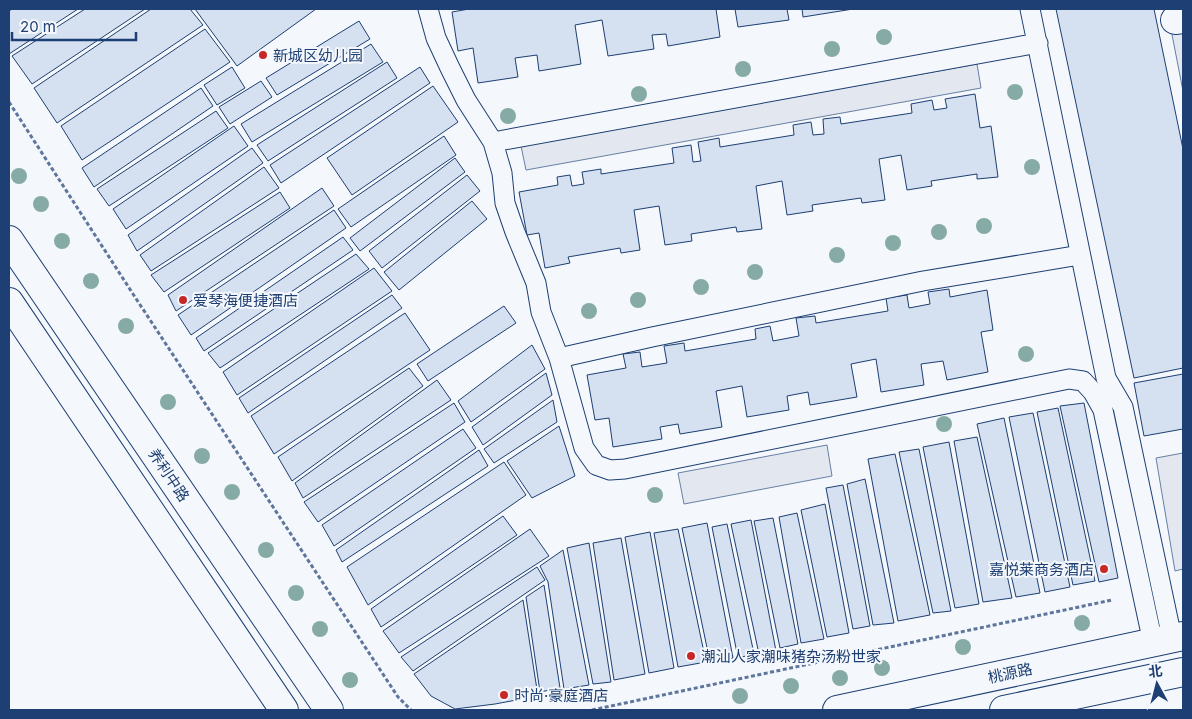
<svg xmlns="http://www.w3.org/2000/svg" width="1192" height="719" font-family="Inter,'Noto Sans SC',sans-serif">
<rect width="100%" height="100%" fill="#f4f7fb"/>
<!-- parking -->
<path fill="#e3e8f0" stroke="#687fa3" d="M1167 9H1183V91Z
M977 64 981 88 526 170 521 146Z
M827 445 832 476 684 504 678 473Z
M1183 453V569L1175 571 1156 458Z"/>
<!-- building -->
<path fill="#d5e0f0" stroke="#1d3f73" d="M12 9H78L9 54V11Z
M85 9H145L32 84 12 56Z
M151 9H190L203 25 57 123 34 88Z
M195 9H316L237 66Z
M469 9H716L720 37 668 46 666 34 652 35 654 49 608 56 602 20 575 25 581 64 539 71 537 55 515 58 518 77 478 83 473 48 458 51 452 12Z
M735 9H787L789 20 738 27Z
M802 9H853L803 17Z
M1056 9H1154L1183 149V368L1134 378Z
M359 21 370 39 277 95 266 78Z
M205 29 230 62 82 160 61 126Z
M371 44 383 62 252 142 241 124Z
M387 62 397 78 268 161 257 145Z
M232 67 245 88 217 105 204 85Z
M420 67 430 83 281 183 270 165Z
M261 81 272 97 230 124 219 107Z
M433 86 458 122 352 195 327 158Z
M201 88 213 106 94 187 82 168Z
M975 94 980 128 991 126 998 177 977 179V174L931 181 932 186 907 190 901 155 879 159 885 200 862 203 861 198 812 205 813 211 787 215 782 181 756 186 762 229 737 232 736 227 691 234 692 241 665 245 659 206 634 210 640 250 621 253 620 248 568 257 570 263 545 268 539 233 527 235 519 192 558 185 557 177 570 175 572 186 584 184 582 172 601 169V174L674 163 672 148 691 145 693 162 701 161 698 142 719 138 720 147 794 135 793 125 811 122 813 135 824 134 823 119 840 117 841 124 912 113 911 104 932 100 934 110 947 108 945 99Z
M216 111 228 128 109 206 97 189Z
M234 126 248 146 126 229 113 209Z
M444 136 456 155 351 227 338 209Z
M252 148 263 163 137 251 128 235Z
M455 158 465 172 360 251 350 238Z
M264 167 279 188 151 271 140 255Z
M467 175 480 191 382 268 369 251Z
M322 188 334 206 176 311 168 295Z
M280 192 290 208 164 292 151 275Z
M472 201 487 219 399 290 384 272Z
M334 210 346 228 191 335 178 315Z
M343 237 353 250 204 351 196 338Z
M356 254 369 269 220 368 208 353Z
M374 268 392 291 237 395 223 372Z
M949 289 950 297 987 290 993 330 981 332 988 372 947 380 943 361 921 364 924 385 881 392 876 359 851 364 857 397 810 405 808 392 787 396 789 410 747 417 742 386 716 391 722 427 680 434 678 424 660 427 662 439 613 447 609 418 595 420 587 375 626 368 623 354 640 352 642 367 667 363 664 346 684 343 685 351 756 339 755 329 770 326 773 341 799 336 796 318 815 316 816 323 888 311 886 298 907 295 909 308 930 304 928 292Z
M392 295 402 308 248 413 239 398Z
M504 306 516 323 428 381 417 364Z
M405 313 430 350 274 454 251 416Z
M532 345 545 369 471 422 458 401Z
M409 368 423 386 292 481 278 457Z
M546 373 552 395 483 445 472 427Z
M1183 374V429L1144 436 1134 383Z
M437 380 451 400 303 498 295 483Z
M553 400 557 422 494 463 484 449Z
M454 403 465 422 318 522 304 502Z
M1084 403 1118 578 1099 582 1060 406Z
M1058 408 1095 581 1073 585 1037 412Z
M1033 413 1070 587 1045 592 1009 417Z
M1004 418 1040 593 1016 597 977 424Z
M559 426 575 476 532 498 507 461Z
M463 429 476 448 334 546 322 525Z
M977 437 1012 598 983 602 954 441Z
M949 442 979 604 955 608 923 447Z
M919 449 951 611 933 613 899 452Z
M479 450 488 466 342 562 336 550Z
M895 454 930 615 898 621 868 459Z
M504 462 526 495 368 605 347 567Z
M865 479 894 623 873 625 847 484Z
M843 485 870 626 853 629 826 488Z
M825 504 849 633 827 637 801 510Z
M797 513 824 639 801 643 779 517Z
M503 516 517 535 381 627 371 609Z
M773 518 798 644 780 648 754 521Z
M751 520 776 651 759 654 731 524Z
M707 523 733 658 710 662 682 528Z
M727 524 754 654 738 658 712 527Z
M530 529 549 556 399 653 383 631Z
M678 529 706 662 678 667 654 533Z
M650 532 674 668 649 673 625 537Z
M621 538 645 674 614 680 593 543Z
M589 543 611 682 593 684 567 548Z
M563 550 589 685 564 689 548 582 540 566Z
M537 567 545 580 413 671 401 657Z
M544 585 560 688 540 692 526 597Z
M523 600 538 696 495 704 455 709 431 696 414 674Z"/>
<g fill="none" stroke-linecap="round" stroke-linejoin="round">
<defs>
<path id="lane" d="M428 9 436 38 450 68 466 100 493 142 502 173 505 203 515 232 536 283 541 312 559 358 584 448 596 465 610 470 625 469 1069 379 1083 381 1093 392 1103 410 1153 643
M1030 9 1106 378 1123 407 1172 638
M493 142 1038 43
M559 358 652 337 923 281 1080 255"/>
<path id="street" d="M1175 20 1183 19"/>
<path id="secondary" d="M837 710 1183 636
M1004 710 1183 672"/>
<path id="primary" d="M9 240 329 710
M9 302 284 710"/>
</defs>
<!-- lane casing -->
<use href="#lane" stroke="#1d3f73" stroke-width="21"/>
<!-- street casing -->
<use href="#street" stroke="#1d3f73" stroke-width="30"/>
<!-- secondary casing -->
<use href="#secondary" stroke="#1d3f73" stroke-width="30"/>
<!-- primary casing -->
<use href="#primary" stroke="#1d3f73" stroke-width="30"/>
<!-- path -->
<path stroke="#5e769c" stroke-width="3" stroke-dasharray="4 2.5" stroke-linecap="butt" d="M9 102 133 294 398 697 411 710
M592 710 1112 600"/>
<!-- lane -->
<use href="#lane" stroke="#f4f7fb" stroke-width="19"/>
<!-- street -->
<use href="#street" stroke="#f4f7fb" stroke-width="28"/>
<!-- secondary -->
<use href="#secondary" stroke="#f4f7fb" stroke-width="28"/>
<!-- primary -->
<use href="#primary" stroke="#f4f7fb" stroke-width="28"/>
</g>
<!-- trees -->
<g fill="#86aba6">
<circle cx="884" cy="37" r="8"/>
<circle cx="832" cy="49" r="8"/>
<circle cx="743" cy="69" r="8"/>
<circle cx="1015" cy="92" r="8"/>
<circle cx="639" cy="94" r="8"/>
<circle cx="508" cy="116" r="8"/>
<circle cx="1032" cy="167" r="8"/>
<circle cx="19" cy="176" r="8"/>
<circle cx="41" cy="204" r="8"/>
<circle cx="984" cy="226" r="8"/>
<circle cx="939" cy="232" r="8"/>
<circle cx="62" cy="241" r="8"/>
<circle cx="893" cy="243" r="8"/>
<circle cx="837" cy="255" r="8"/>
<circle cx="755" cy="272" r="8"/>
<circle cx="91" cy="281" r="8"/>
<circle cx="701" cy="287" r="8"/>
<circle cx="638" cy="300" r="8"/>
<circle cx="589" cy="311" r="8"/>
<circle cx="126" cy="326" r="8"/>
<circle cx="1026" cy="354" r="8"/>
<circle cx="168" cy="402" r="8"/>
<circle cx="944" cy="424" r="8"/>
<circle cx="202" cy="456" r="8"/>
<circle cx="232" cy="492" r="8"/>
<circle cx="655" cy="495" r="8"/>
<circle cx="266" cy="550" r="8"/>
<circle cx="296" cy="593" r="8"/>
<circle cx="1082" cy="623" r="8"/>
<circle cx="320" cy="629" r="8"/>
<circle cx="963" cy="647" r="8"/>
<circle cx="882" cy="668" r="8"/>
<circle cx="840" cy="678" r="8"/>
<circle cx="350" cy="680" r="8"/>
<circle cx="791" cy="686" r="8"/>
<circle cx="740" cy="696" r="8"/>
</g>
<!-- markers -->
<g fill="#c62828" stroke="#f4f7fb" stroke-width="2">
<circle cx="263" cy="55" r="5"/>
<circle cx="183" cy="300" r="5"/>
<circle cx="1104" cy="569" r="5"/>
<circle cx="691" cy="656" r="5"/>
<circle cx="504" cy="695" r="5"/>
</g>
<g text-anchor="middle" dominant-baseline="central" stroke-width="4" stroke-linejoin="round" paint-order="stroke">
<!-- poi labels -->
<g font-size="15" fill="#1d3f73" stroke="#f4f7fb" text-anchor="start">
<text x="273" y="55">新城区幼儿园</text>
<text x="193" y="300">爱琴海便捷酒店</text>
<text x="1094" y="569" text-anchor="end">嘉悦莱商务酒店</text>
<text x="701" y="656">潮汕人家潮味猪杂汤粉世家</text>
<text x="514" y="695">时尚·豪庭酒店</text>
</g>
<!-- street labels -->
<g font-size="15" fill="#1d3f73" stroke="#f4f7fb">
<text transform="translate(169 475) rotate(56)">养利中路</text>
<text transform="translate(1010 673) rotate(-12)">桃源路</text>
</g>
</g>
<!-- border -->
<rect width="1192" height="719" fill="none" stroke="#1d3f73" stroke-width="20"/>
<!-- north arrow -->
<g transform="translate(1157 684) rotate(353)" stroke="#f4f7fb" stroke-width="4" paint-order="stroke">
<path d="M0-4L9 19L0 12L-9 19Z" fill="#1d3f73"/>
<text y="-8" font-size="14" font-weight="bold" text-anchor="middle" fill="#1d3f73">北</text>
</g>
<!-- scale -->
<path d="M12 32v8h124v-8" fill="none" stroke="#1d3f73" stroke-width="2.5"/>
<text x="20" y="32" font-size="15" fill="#1d3f73" stroke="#f4f7fb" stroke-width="4" paint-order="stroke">20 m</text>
</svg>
